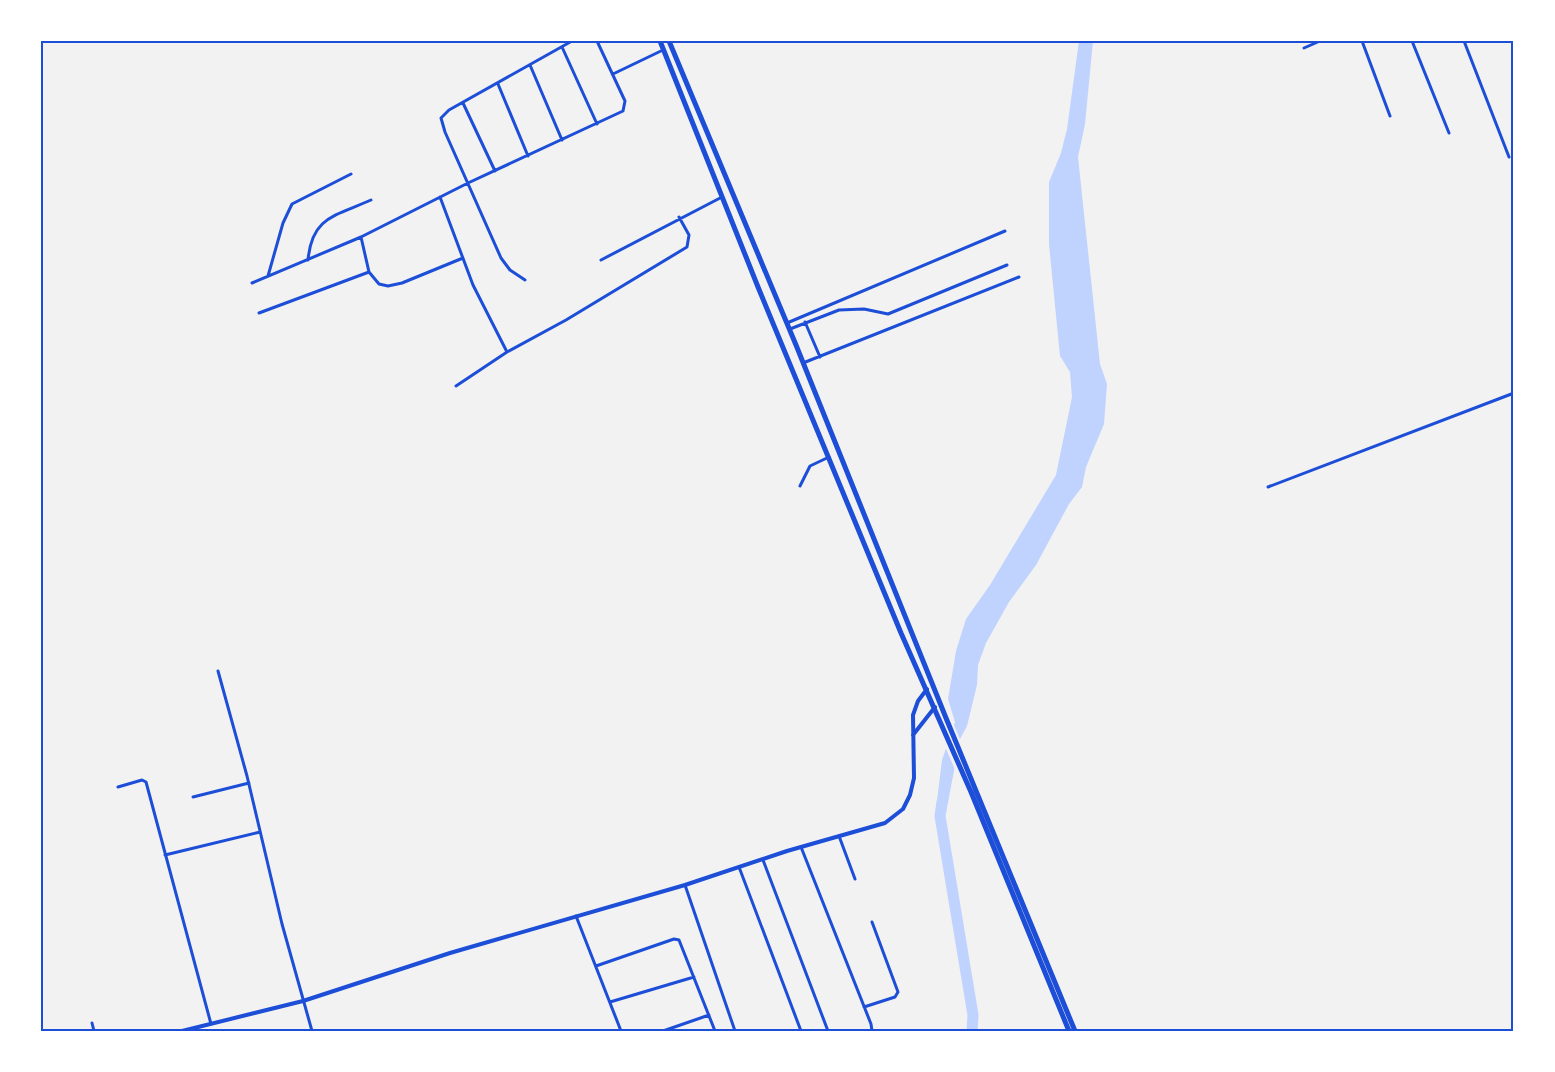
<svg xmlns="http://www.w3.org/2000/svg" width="1555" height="1072" font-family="Lato,sans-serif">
<rect width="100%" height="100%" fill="#f2f2f2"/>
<!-- water -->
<path fill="#bfd3fe" d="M1079 41H1093L1085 124 1078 157 1100 364 1107 384 1104 424 1086 467 1082 487 1069 504 1036 565 1009 602 986 643 978 665 977 685 967 726 960 739 946 813 940 816 936 809 942 760 955 722 948 699 956 651 966 619 990 585 1056 475 1072 397 1070 372 1060 356 1049 244V182L1061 153 1067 129Z"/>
<!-- pier -->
<path fill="#f2f2f2" d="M948 711 962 744 956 772 944 744 952 721Z"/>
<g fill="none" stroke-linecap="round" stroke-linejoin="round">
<!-- river -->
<path stroke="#bfd3fe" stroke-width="11" d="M942 802 940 816 973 1015 972 1031"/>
<!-- minor -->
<path stroke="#1d4ed8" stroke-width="3" d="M1362 41 1390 116
M1412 41 1449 133
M1464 41 1509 157
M562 47 597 124
M1304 48 1320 41
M530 65 562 140
M613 74 663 50
M498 84 528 156
M463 103 495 171
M440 197 473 285 507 352
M308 260C312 216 336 216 371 200
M601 260 722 197
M369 272 379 284 388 286 402 283 463 258
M268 276 283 223 292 204 351 174
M525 280 510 270 501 258 445 132 441 118 449 110 572 41
M252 283 361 237 468 183 623 111 625 101 597 41
M259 313 369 272 361 237
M805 322 820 357
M787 323 1005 231
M790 329 839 310 864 309 888 314 1007 265
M803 363 1019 277
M456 386 507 352 566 320 687 247 689 235 679 217
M800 486 810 466 829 457
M1268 487 1514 393
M218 671 247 776 282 924 312 1031
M118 787 142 780 146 782 211 1024
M193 797 249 783
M839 836 855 879
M801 847 871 1024 872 1031
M165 855 260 832
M763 860 828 1031
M739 867 801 1031
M685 885 735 1031
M576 916 621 1031
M596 966 674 939 679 940 715 1031
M610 1002 694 977
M864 1007 895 997 898 992 872 922
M92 1023 94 1031
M663 1031 709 1015"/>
<!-- tertiary -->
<path stroke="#1d4ed8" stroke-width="4" d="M913 735 935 707
M182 1031 303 1001 450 953 685 885 787 851 885 823 903 809 910 795 914 778 913 715 918 701 927 689"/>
<!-- trunk -->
<path stroke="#1d4ed8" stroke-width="5" d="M660 41 758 287 901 633 971 792 1069 1031
M669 41 796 345 946 718 1075 1031"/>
</g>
<!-- border -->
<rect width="1555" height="1072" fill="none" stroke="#ffffff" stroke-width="85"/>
<rect x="42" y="42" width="1470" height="988" fill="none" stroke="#1d4ed8" stroke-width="2"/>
</svg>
